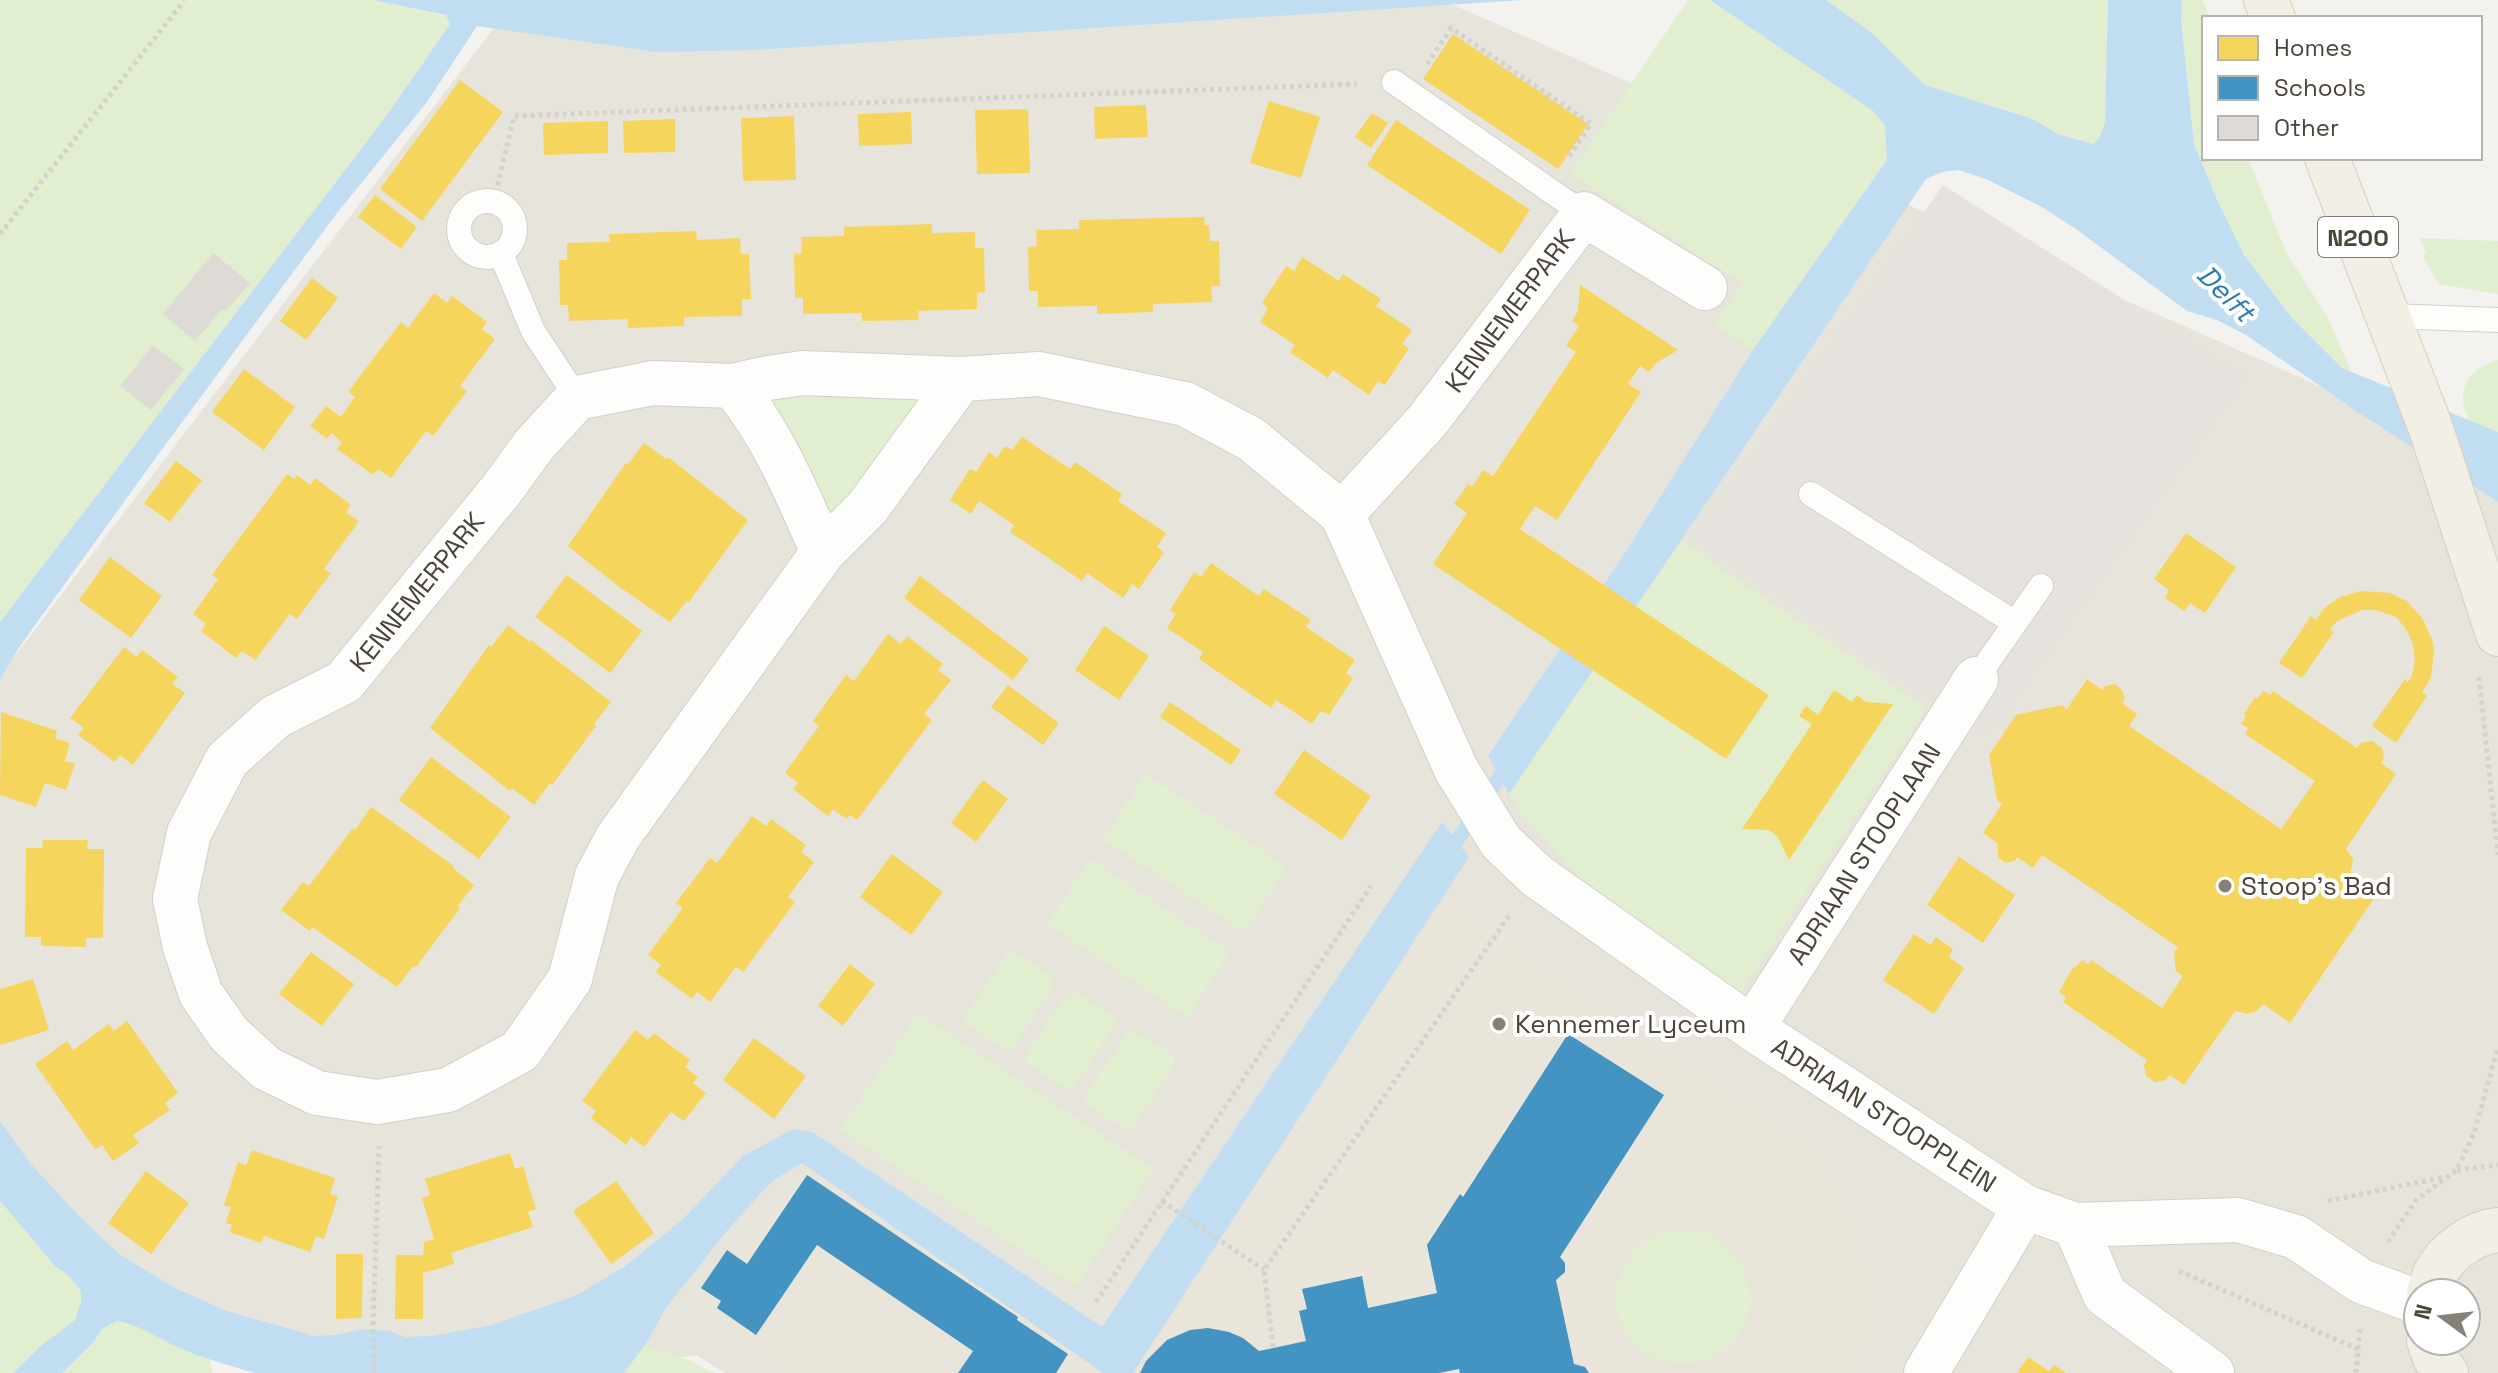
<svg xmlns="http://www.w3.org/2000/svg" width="2498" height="1373" font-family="'Space Grotesk',sans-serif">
<rect width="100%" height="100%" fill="#f4f2ee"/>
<!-- residential -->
<path fill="#e7e4dc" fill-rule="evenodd" d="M605 0H1415L1449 3 2302 378 2498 477V1373H725L696 1355 580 1373H277L0 1203V675L496 25ZM2418 1293H2466V1341H2418Z"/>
<!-- education -->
<path fill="#eae5da" d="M1445 895 1830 1154 1888 1318 1855 1373H1133Z
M809 1169 1104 1373H786L695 1317Z"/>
<!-- green -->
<path fill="#e1eecf" d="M0 0H372L447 16 450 24 387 115 0 622Z
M1688 0H1710L1873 111 1885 126 1887 160 1753 350 1714 325 1743 284 1570 174Z
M1826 0H2108L2105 122 2100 137 2093 144 2058 134 2033 119 1925 85 1872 33Z
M2182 0H2203L2209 18H2204V158H2248L2287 254 2327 316 2351 371 2342 368 2293 319 2244 255 2218 202 2194 144 2181 18Z
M2419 238 2498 241V294L2440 284 2424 260 2423 254 2426 252Z
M2498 360V432L2469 421C2467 415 2463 407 2463 401 2461 380 2479 364 2498 360Z
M911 389 919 400 851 509 829 516 767 407 772 396Z
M1680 540 1926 708 1740 994 1576 874 1521 813 1509 794Z
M1146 774 1287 867 1244 932 1103 839Z
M1090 859 1230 952 1187 1017 1047 924Z
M1008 953H1016L1053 976 1054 985 1013 1048 1004 1049 967 1025 965 1016Z
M1076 992 1114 1016 1115 1025 1074 1087 1064 1088 1027 1064 1025 1056 1068 993Z
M918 1013 1153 1169 1076 1287 840 1130Z
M1136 1032 1174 1056V1065L1133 1127 1123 1128 1086 1104 1084 1096 1128 1033Z
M0 1201 55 1266 68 1275 81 1291V1301L75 1320 43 1344 13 1373H0Z
M1616 1297a67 67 0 1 1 134 0a67 67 0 1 1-134 0Z
M116 1321 137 1326 175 1346 210 1360 212 1373H62L93 1343 102 1329Z
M645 1345 694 1362 713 1373H624Z"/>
<!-- parking -->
<path fill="#e6e3df" d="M1943 185 2246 377 1987 737 1694 538Z"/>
<!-- water -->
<path fill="#c0ddf1" d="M372 0H1522L754 50 657 52 477 26 427 102 337 213 160 452 20 646 0 680V622L387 115 450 24 446 15Z
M1710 0H1826L1872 33 1925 85 2033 119 2058 134 2093 144 2100 137 2105 122 2108 0H2182L2181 19 2194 144 2218 202 2244 255 2293 319 2342 368 2498 432V502L2359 413 2246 335 2217 320 2187 311 2076 229 2040 206 1986 179 1959 170 1942 172 1926 179 1509 794 1488 756 1621 559 1753 350 1887 160 1885 126 1873 111Z
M1442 822 1469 857 1133 1373H1103L802 1163 771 1182 725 1233 666 1308 645 1345 624 1373H255C228 1365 201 1358 175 1346 155 1337 138 1324 116 1321L102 1329 93 1343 62 1373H13L43 1344 75 1320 81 1301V1291L68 1275 55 1266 0 1201V1121L30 1163 78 1215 119 1254 175 1288 227 1311 315 1336 335 1335 364 1329 389 1331 405 1337 433 1336 492 1325 577 1295 624 1267 683 1219 743 1156 793 1129 814 1133 1102 1327Z"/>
<!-- homes -->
<path fill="#f6d55c" d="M1453 34 1588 124 1558 169 1423 79Z
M460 80 503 112 422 221 380 189Z
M1269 101 1320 117 1301 178 1250 163Z
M1146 105 1148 137 1095 139 1094 107Z
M1028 109 1030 173 977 174 975 110Z
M911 112 912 144 859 146 858 114Z
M1372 113 1388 123 1371 148 1355 137Z
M794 116 796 180 743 181 741 118Z
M675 119V152L624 153 623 121Z
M1396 120 1530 210 1501 254 1367 165Z
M608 121V153L544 155 543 123Z
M375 195 417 227 401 249 358 217Z
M1204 217 1205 225H1209L1210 241H1219L1220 286H1211L1212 302 1153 304V312L1097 314V306L1038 307V291H1029L1028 247 1037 246 1036 230 1079 229V220Z
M932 224V233L975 232V248H984L985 292 977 293V309L918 311 919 320 862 321V313L803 314V298H795L794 254 802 253 801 237 844 236V227Z
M696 231 697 240 740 238 741 254H749L751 299H742V316L684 317V326L628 328V319L569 321 568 305H560L559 260H567V243L610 242 609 234Z
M1302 257 1339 281 1343 274 1381 299 1376 306 1412 330 1402 344 1409 348 1385 385 1378 381 1369 395 1333 370 1328 378 1290 352 1295 345 1260 322 1268 308 1262 303 1286 266 1294 271Z
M312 278 338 298 306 340 280 321Z
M1580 285 1678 350 1656 363 1649 372 1640 366 1628 384 1641 392 1557 520 1535 506 1520 529 1769 695 1726 759 1433 564 1467 513 1454 504 1468 484 1472 487 1483 470 1493 476 1576 352 1566 346 1579 326 1572 321 1578 311Z
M434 293 447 303 452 296 487 322 482 329 495 339 460 386 467 391 433 436 426 431 391 478 378 469 373 475 337 449 342 442 331 433 327 439 310 426 326 406 341 417 355 397 348 392 401 322 408 328Z
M244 369 295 407 264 450 212 412Z
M1022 437 1070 469 1075 462 1122 494 1118 501 1166 533 1157 547 1164 552 1139 589 1132 584 1123 598 1087 573 1082 581 1010 532 1014 525 979 501 971 514 950 500 970 469 976 472 989 452 997 458 1005 446 1012 450Z
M644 443 666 459 668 457 748 520 689 602 687 601 670 622 618 586 568 546 626 463 628 464Z
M176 461 202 480 170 522 144 503Z
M287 474 294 479 297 475 310 485 315 478 351 505 346 512 359 521 324 569 331 573 297 619 290 614 255 660 242 651 236 658 201 631 206 624 193 614 218 579 212 575Z
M2186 533 2236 567 2205 613 2190 603 2184 611 2165 598 2169 590 2154 579Z
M110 557 162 596 131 638 79 600Z
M1211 563 1259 596 1264 589 1311 620 1306 627 1355 660 1346 673 1353 678 1329 715 1321 711 1312 724 1276 700 1271 708 1199 659 1203 652 1167 628 1176 614 1170 610 1194 572 1201 577Z
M567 575 642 631 610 673 535 617Z
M920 576 1029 659 1013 680 904 598Z
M2362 591 2390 593 2407 601 2422 618 2432 639 2434 650 2431 678 2422 692 2427 696 2396 743 2372 726 2405 679 2408 682 2412 676 2415 660 2413 644 2406 629 2396 617 2376 610H2362L2337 621 2330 629 2334 632 2302 678 2279 663 2311 616 2316 620 2324 608 2340 597Z
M508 625 530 642 531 640 611 702 594 724 596 726 552 785 550 783 534 805 512 788 510 791 430 728 489 645 491 647Z
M1104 626 1149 656 1119 700 1075 670Z
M888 634 901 644 907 636 943 664 938 670 951 680 924 714 932 720 857 820 850 815 846 819 833 809 828 816 793 789 798 783 785 773 819 726 813 721 846 675 854 681Z
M124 647 137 657 142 650 178 677 172 684 185 693 133 765 120 755 115 762 78 735 84 728 70 718Z
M2087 679 2102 690 2105 686 2115 684 2122 690 2125 699 2122 703 2137 714 2129 726 2281 829 2315 781 2245 734 2248 728 2241 724 2246 716 2244 714 2255 697 2257 699 2263 691 2270 695 2273 691 2357 748 2361 743 2372 741 2382 748 2384 758 2381 763 2396 774 2346 849 2353 859 2350 877 2376 895 2290 1023 2263 1004 2258 1010 2248 1014 2235 1011 2184 1085 2170 1075 2166 1080 2155 1082 2146 1076 2144 1065 2147 1060 2063 1002 2066 997 2059 992 2073 967 2075 968 2082 960 2088 964 2091 960 2162 1008 2183 976 2176 971 2174 953 2178 947 2042 855 2033 868 2017 857 2015 861 2005 863 1998 857V844L1983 833 2002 804 1997 800 1989 755 2016 715 2062 705 2067 709Z
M1008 685 1059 723 1043 745 991 707Z
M1834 690 1852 702 1857 695 1866 702 1893 704 1789 860 1777 836 1769 830 1742 829 1812 724 1799 716 1806 706 1818 715Z
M1170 702 1241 750 1231 765 1160 717Z
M1 712 57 731 55 738 70 743 65 761 75 764 66 790 45 783 36 807 0 795Z
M1304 750 1371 796 1342 840 1274 794Z
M431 757 511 817 479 859 399 800Z
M983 780 1008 799 976 842 951 823Z
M371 807 454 866 453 868 474 885 458 906 460 908 416 967 413 966 397 987 312 927 310 931 281 910 303 882 309 886 353 828 355 830Z
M752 816 766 826 771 819 806 845 801 852 814 862 788 897 795 902 743 972 736 967 710 1002 697 992 692 999 656 972 661 965 648 955 683 908 676 903 710 858 717 863Z
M43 840H88L87 849H104L103 938H86V947L41 946V937H25L26 848H42Z
M892 854 943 892 911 935 860 897Z
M1959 857 2015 895 1983 943 1927 905Z
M1914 934 1931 945 1936 937 1953 949 1949 957 1964 968 1934 1014 1883 980Z
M311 952 354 984 322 1026 279 994Z
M850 964 875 984 843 1026 818 1006Z
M33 979 49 1030 0 1045V989Z
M127 1021 178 1093 165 1103 170 1110 133 1135 139 1143 113 1161 102 1145 95 1149 35 1064 67 1041 73 1050 109 1024 114 1031Z
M635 1030 648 1040 654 1033 690 1060 685 1067 698 1077 693 1083 706 1093 684 1121 671 1112 644 1147 631 1137 626 1145 591 1118 596 1111 582 1101Z
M754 1038 806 1076 774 1119 723 1080Z
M252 1150 335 1178 330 1194 338 1196 324 1239 316 1236 310 1252 264 1236 261 1243 230 1232 232 1225 226 1223 231 1207 224 1205 238 1162 246 1165Z
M510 1153 515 1169 523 1166 536 1209 528 1212 533 1227 451 1253 454 1264 423 1273V1319H395L396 1255H423L424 1242 434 1239 422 1198 430 1195 425 1179Z
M146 1171 189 1203 151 1254 108 1223Z
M616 1181 654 1233 611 1264 573 1211Z
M336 1254H363L362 1318 336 1319Z
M2028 1357 2049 1371 2054 1365 2066 1373H2017Z"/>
<!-- schools -->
<path fill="#4393c3" d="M1568 1034 1664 1095 1560 1257 1565 1263V1272L1556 1280 1574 1364 1585 1367 1589 1373H1460L1459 1369 1439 1373H1140L1146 1361 1167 1340 1190 1330 1208 1328 1229 1332 1243 1338 1259 1351 1306 1341 1299 1311 1307 1309 1302 1289 1362 1276 1368 1308 1437 1293 1427 1245 1460 1194 1463 1197Z
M807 1175 1018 1317 1017 1320 1068 1354 1056 1373H958L973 1351 817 1245 756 1335 717 1308 721 1301 701 1288 727 1250 747 1264Z"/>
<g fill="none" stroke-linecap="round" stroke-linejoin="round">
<!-- stream -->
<path stroke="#c0ddf1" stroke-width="14" d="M1446 857 1508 764"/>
</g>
<!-- building -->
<path fill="#dedbd6" d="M213 253 250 283 226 311 222 309 195 341 163 314Z
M153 345 184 369 151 410 120 386Z"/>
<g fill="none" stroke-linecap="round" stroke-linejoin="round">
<defs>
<path id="service" d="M1394 82 1584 214
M459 229a28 28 0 1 1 56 0a28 28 0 1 1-56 0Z
M501 254 533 331 577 398
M2389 316 2498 320
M1811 494 2015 623
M1976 679 2041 586"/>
<path id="minor" d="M961 379 867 508 823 552 618 837 597 876 570 979 520 1051 448 1090 377 1102 317 1093 266 1068 229 1034 201 994 185 947 175 899 189 833 227 760 275 717 344 682 502 489 534 445 577 398 653 383 733 386 768 378 803 373 961 379 1039 374 1185 404 1251 439 1342 514 1456 769 1501 842 1537 876 1752 1028 2025 1207 2075 1225 2238 1220 2296 1237 2361 1281 2418 1302
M733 386C774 436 797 494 823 552
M1342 514 1428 420 1584 214 1705 288
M1752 1028 1976 679
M2075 1225 2105 1295 2212 1373
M1926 1373 2025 1207"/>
<path id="primary" d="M2266 0 2273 18
M2327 158 2430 426 2498 634
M2429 1293C2431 1287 2433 1280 2435 1274 2446 1252 2474 1232 2498 1230
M2429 1341 2435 1358 2446 1373"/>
</defs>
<!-- service casing -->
<use href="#service" stroke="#d2d0cb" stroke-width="26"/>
<!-- minor casing -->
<use href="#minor" stroke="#d2d0cb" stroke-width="46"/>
<!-- primary casing -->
<use href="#primary" stroke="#d6cebb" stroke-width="46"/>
<!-- path -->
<path stroke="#d3d2cc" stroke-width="5" stroke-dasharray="4 4" stroke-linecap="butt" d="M1427 64 1451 28 1591 124 1568 158
M494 201 514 116 1357 84
M0 234 184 1
M2479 677 2498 855
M2457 1170 2498 1165
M1162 1201 1264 1270
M2328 1201 2444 1177
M2388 1242 2416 1200 2457 1170 2474 1133 2498 1047
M2179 1271 2358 1349
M1096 1302 1371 886
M1273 1347 1264 1270 1511 913
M374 1373 373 1328 379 1146
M2356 1373 2360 1328"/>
<!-- service -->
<use href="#service" stroke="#fdfdfc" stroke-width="24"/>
<!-- minor -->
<use href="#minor" stroke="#fdfdfc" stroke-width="44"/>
<!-- primary -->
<use href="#primary" stroke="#f2efe6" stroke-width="44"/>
</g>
<!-- markers -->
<g fill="#868178" stroke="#fff" stroke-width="3">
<circle cx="2225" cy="886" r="8"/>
<circle cx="1499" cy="1024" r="8"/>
</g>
<g text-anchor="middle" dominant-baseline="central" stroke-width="8" stroke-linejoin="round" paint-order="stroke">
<!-- shield labels -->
<rect fill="#fff" stroke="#817c74" stroke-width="2" x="2318" y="217" width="80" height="40" rx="6"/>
<g font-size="24" font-weight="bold" fill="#4b4439">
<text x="2358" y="237">N200</text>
</g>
<!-- street labels -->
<g font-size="26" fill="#4b4439" stroke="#fff">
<text transform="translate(1510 311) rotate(-53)">KENNEMERPARK</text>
<text transform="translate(417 592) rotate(-51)">KENNEMERPARK</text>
<text transform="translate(1864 854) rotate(-57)">ADRIAAN STOOPLAAN</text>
<text transform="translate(1884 1115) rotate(33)">ADRIAAN STOOPPLEIN</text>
</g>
<!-- poi labels -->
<g font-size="26" fill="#4b4439" stroke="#fff" text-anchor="start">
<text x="2241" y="886">Stoop's Bad</text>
<text x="1515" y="1024">Kennemer Lyceum</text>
</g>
<!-- water labels -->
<g font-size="28" font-style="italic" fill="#2e7ab2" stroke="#fff">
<text transform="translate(2226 293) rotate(45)">Delft</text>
</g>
</g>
<!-- legend -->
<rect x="2202" y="16" width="280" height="144" fill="#ffffff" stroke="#b7b4b0" stroke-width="2"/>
<rect x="2218" y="36" width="40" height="24" fill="#f6d55c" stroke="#b7b4b0" stroke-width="2"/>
<text x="2274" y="56" font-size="24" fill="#4b4439">Homes</text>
<rect x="2218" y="76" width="40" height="24" fill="#4393c3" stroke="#b7b4b0" stroke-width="2"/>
<text x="2274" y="96" font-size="24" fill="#4b4439">Schools</text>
<rect x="2218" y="116" width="40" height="24" fill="#dedbd6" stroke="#b7b4b0" stroke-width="2"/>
<text x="2274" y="136" font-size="24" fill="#4b4439">Other</text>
<!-- north arrow -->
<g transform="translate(2442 1317) rotate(285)"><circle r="38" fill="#ffffff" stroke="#b7b4b0" stroke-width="2"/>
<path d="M0-6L14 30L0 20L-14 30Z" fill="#868178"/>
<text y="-12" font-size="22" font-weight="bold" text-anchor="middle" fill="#4b4439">N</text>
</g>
</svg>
